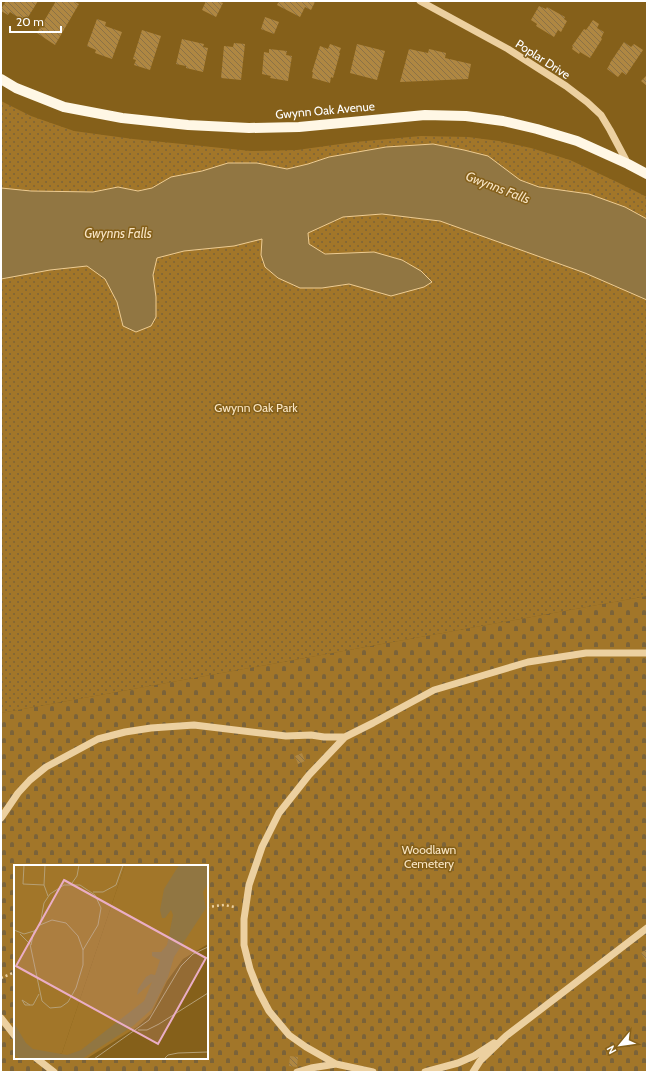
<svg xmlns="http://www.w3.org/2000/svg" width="648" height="1073" font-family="Cabin,sans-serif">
<defs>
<pattern id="cemetery-stones" width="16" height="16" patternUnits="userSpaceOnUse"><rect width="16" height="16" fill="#a27629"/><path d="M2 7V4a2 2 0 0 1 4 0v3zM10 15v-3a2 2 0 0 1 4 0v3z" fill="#7b6339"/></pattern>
<pattern id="park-dots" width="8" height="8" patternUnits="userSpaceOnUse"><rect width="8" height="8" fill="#a27629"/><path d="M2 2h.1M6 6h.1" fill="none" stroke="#7b6339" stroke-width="1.8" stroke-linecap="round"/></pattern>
<pattern id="building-back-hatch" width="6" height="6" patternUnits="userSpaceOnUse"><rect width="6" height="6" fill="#af8742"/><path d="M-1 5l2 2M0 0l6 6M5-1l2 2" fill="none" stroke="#8c7246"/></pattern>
</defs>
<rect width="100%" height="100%" fill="#85601a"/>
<!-- cemetery -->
<path fill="url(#cemetery-stones)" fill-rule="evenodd" d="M647 596V1072H1V713ZM15 866H207V1058H15Z"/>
<!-- park -->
<path fill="url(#park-dots)" d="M1 101 31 116 74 131 133 139 251 151 297 150 355 142 421 136 468 137 499 141 531 148 570 160 617 182 647 197V596L1 713Z"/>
<!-- water -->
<path fill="#917642" stroke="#eecc92" d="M433 144 464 150 488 156 520 180 539 187 589 194 625 207 647 219V300L585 273 440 221 382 214 343 217 308 233 309 244 325 254 374 252 402 260 421 271 432 282 424 287 391 296 349 284 322 288H300L278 278 265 267 261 255 262 239 234 246 184 251 157 258 153 275 156 297V317L151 326 136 332 123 326 117 302 105 279 87 266 50 270 1 279V188L31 191 93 192 118 187 138 191 152 188 171 177 202 171 228 163H257L287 169 308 164 329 157 386 147Z"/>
<!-- building -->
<path fill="url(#building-back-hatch)" d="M6 1H38L25 22 10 12 8 15 1 11V9Z
M56 1H73L79 4 55 45 37 33Z
M206 1H218L223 3 216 17 202 10Z
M279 1H314L315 2 311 10 305 7 300 17 277 5Z
M539 6 546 9 547 7 565 17 564 19 567 21 561 32 558 30 554 37 536 26 537 24 531 20Z
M265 17 279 22 274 34 261 29Z
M97 19 106 22 105 26 122 32 112 59 95 53 96 50 87 46Z
M593 20 599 24 597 28 604 32 601 38 602 39 590 58 580 52 579 54 572 49 573 47 572 46 584 29 586 30Z
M142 30 161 36 150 70 134 65 136 60 133 59Z
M182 39 204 44 203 47 208 48 203 72 186 68V66L176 64Z
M624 42 631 47 634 44 643 50 626 75 622 72 618 77 607 69 610 64V63Z
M234 43 245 44 241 80 221 78 224 46 233 47Z
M330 44 341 48 339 53H340L333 78 331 77 330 83 312 78 313 72H312L320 46 328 49Z
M357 44 385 51 377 80 350 73Z
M269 49 287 51 286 55 292 56 288 81 270 78 271 76 262 74 264 52 269 53Z
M409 49 428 53 429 49 446 53 445 58 471 64 468 79 400 82Z
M647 75V86L641 81Z
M302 753 305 761 298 764 295 756Z
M647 949V960L646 961 641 953Z
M290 1056 298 1057 297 1067 289 1066Z"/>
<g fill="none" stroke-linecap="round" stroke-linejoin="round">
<!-- path -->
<path stroke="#ecd0a0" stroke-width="2.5" stroke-dasharray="2 3" stroke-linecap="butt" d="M207 907 224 905 235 907
M1 978 15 972"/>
<!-- minor -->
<path stroke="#ecd0a0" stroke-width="7" d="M420 1 508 49 566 86 587 102 601 115 610 130 628 164
M1 818 18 793 30 780 46 767 98 739 125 732 151 728 194 725 286 736 311 735 324 737H345
M1 1018 15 1036
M36 1058 54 1072
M336 1064 306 1047 289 1035 269 1011 259 992 250 969 244 945V919L249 885 262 847 279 813 309 775 345 737 373 723 434 690 528 662 586 653H647
M297 1072 311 1068 336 1064 373 1072
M425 1072 458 1063 474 1056 494 1043
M473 1072 480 1061 506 1036 647 928"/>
<!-- major -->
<path stroke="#fff7e5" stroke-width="10" d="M1 79 16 88 64 107 122 118 188 125 249 128 299 127 425 115 466 116 503 121 537 129 577 141 628 164 647 174"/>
</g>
<g text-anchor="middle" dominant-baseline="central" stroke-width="3" stroke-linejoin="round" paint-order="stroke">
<!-- street labels -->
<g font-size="12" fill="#fff" stroke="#85601a">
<text transform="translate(543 59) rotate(33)">Poplar Drive</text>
<text transform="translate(325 110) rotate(-5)">Gwynn Oak Avenue</text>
</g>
<!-- park labels -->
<g font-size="12" fill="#f9e6c5" stroke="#85601a">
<text x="256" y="407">Gwynn Oak Park</text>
<text x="429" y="849">Woodlawn<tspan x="429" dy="14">Cemetery</tspan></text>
</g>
<!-- water labels -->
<g font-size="13" font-style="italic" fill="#f7e4c4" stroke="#85601a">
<text transform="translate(498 187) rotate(21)">Gwynns Falls</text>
<text x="118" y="233">Gwynns Falls</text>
</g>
</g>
<!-- overview -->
<g transform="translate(14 865)">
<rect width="194" height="194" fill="#85601a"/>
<path d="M0 0H111L48 188 35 194 0 193Z" fill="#a27629"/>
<path d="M111 0H194V79L169 94 153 116 137 149 123 162 72 194H35L48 188Z" fill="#a27629"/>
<path d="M165 0H194V18L189 27 192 43 160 92 154 112 138 144 119 161 68 194H7L1 190 0 158 12 178 19 184 53 190 67 185 130 136 138 117 123 130 124 124 132 112 137 109 141 110 146 95 138 91V87H147L153 80 159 50 157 45 151 53H148L146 45 150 24Z" fill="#917642"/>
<path fill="none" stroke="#b6a076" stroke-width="1" d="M10 0 9 19 30 20M31 0 30 20 34 31M58 18 63 11 65 0M79 27H89L102 20 109 0M0 65 10 69 20 66 26 60 30 38 36 29 50 20H66L81 30 87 43 84 60 69 85M6 69 16 79 28 136 36 143 47 142 54 137 62 123 69 100V85L64 71 52 58 38 55 26 60M17 80 20 66M16 140 8 135 11 140H19L25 129M124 165H133L145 159 194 128M80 194 135 155 167 101 179 89 194 82M150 194 154 190 164 188 194 187"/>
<path fill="#eaaec6" fill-opacity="0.15" stroke="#eaaec6" stroke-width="2" d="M50 15 192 93 144 179 2 101Z"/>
<rect width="194" height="194" fill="none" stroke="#fff" stroke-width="2"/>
</g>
<!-- border -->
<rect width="648" height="1073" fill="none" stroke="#ffffff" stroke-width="4"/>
<!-- north arrow -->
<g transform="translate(620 1045) rotate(241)" stroke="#85601a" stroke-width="3" paint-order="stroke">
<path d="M0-3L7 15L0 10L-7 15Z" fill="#ffffff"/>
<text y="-6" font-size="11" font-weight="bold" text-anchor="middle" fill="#ffffff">N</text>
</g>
<!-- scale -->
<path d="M10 26v6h51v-6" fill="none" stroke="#ffffff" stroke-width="2"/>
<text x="16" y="26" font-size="12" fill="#ffffff" stroke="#85601a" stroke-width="3" paint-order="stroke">20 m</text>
</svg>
